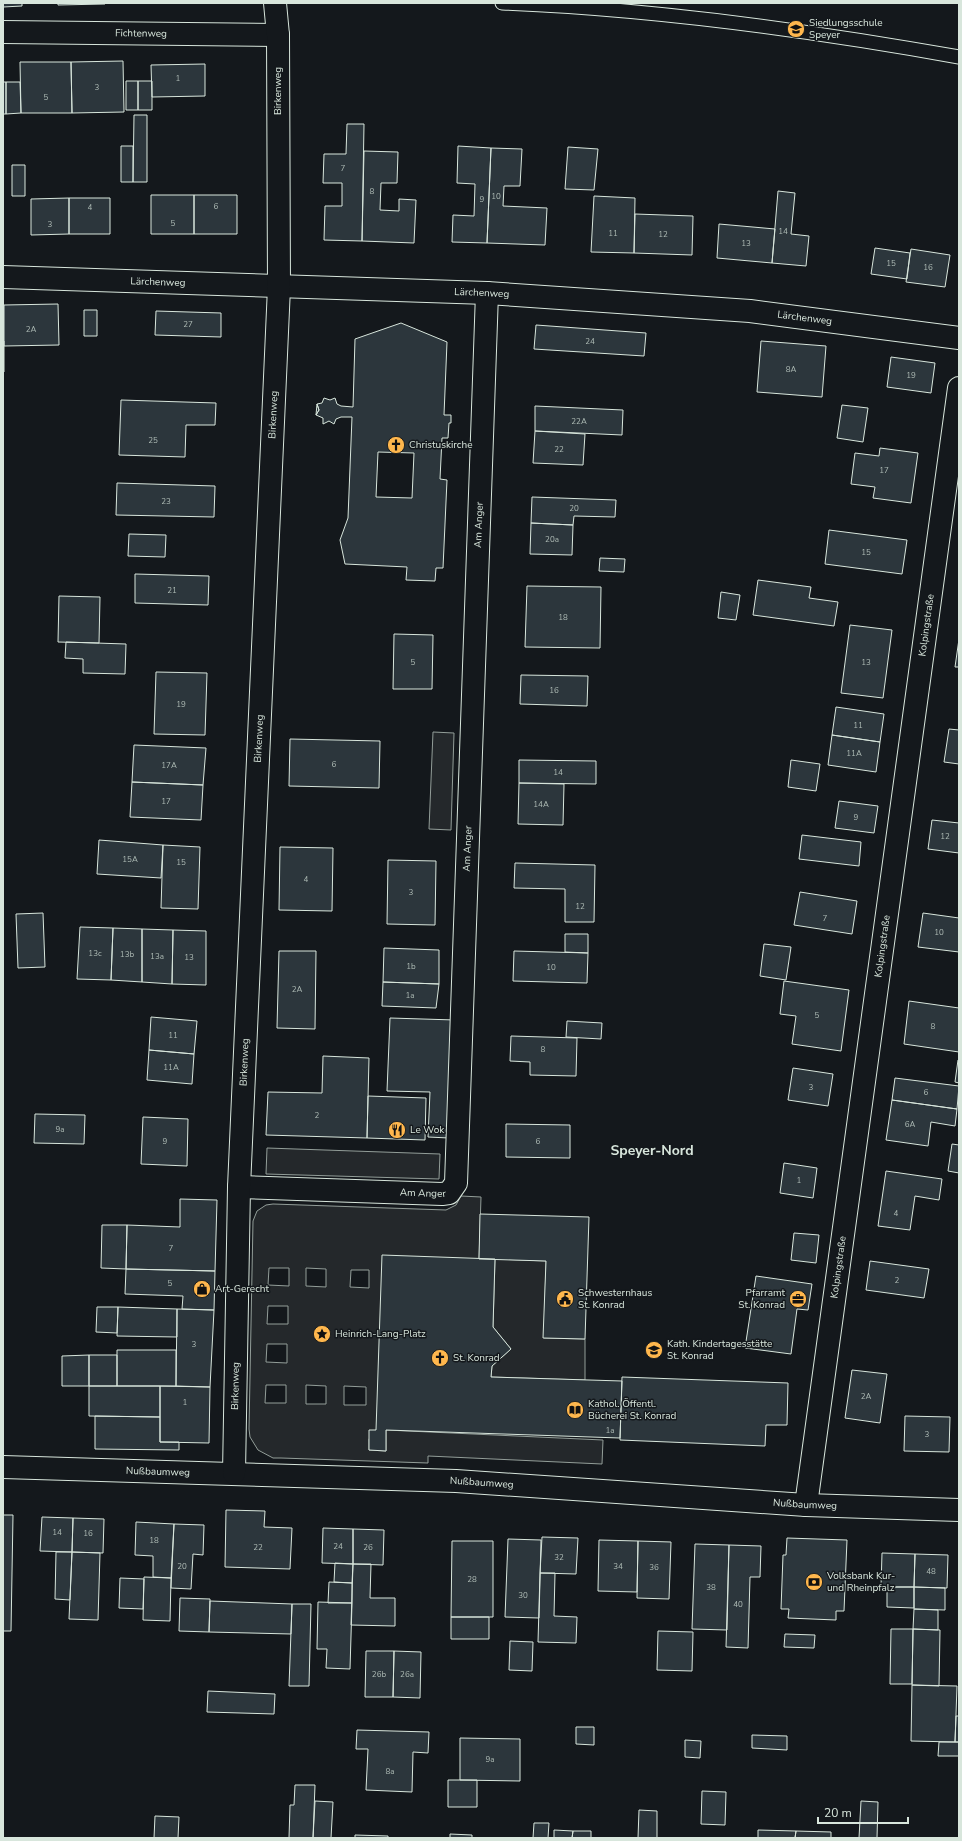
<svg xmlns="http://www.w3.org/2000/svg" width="962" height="1841" font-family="'Nunito Sans',sans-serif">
<rect width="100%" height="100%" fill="#14181c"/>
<!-- parking -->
<path fill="#24282b" stroke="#939e99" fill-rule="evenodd" d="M433 732 454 733 451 830 429 829Z
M267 1148 440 1154 439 1179 266 1174Z
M461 1196 481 1197 479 1259 376 1430 369 1439V1450L386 1451V1430L603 1440 602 1464 428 1456V1463L281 1458H273L258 1450 250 1437 249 1429 253 1221 257 1211 266 1205 273 1204 446 1210 456 1205ZM269 1268H289V1286L268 1285ZM306 1268 326 1269V1287L306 1286ZM351 1270H369V1288L350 1287ZM268 1306H288V1324H267ZM267 1344H287V1363L266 1362ZM266 1385H286V1403H265ZM306 1385 326 1386V1404H306ZM344 1386 366 1387V1405H344Z
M495 1259 546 1261 544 1338 585 1339V1380L491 1377 492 1366 511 1349 493 1327Z"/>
<!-- building -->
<path fill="#2c363c" stroke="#d8e6dc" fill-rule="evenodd" d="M3 3H22V6L3 7Z
M58 3H105V4L58 5Z
M123 61 124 112 72 113 71 62Z
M20 62H71L72 113H21Z
M205 64V96L152 97 151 65Z
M126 81H138V110H126Z
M138 81H152V110H138Z
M3 82H6V114H3Z
M6 82H20L21 113 6 114Z
M134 115H147V182H133Z
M347 124H364L362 241 324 240 325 206H342V183H323L324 154H346Z
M121 146H133V182H121Z
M458 146 491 148 487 243 452 242 453 215 474 216 475 184 457 183Z
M568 147 598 149 594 190 565 189Z
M491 148 522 149 520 186H504L503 206 547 208 545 245 487 243Z
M364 151 398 152 397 183H381L380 210 399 211V199L416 200 414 243 362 241Z
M12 165H25V196H12Z
M778 191 795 193 791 234 809 236 806 266 772 263Z
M151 195H194V234H151Z
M194 195H237V234H194Z
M594 196 635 198 634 253 591 252Z
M69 198V234L31 235V199Z
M69 198H110V234H69Z
M635 214 693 216 692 255 634 253Z
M719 224 775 229 772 263 717 258Z
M875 248 910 253 907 279 871 274Z
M911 249 950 255 945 287 906 282Z
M58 304 59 345 4 346V305Z
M84 310H97V336H84Z
M156 311 221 313V337L155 335Z
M401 323 447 342 444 415H451V423H449L448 438H442L440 479 447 480 443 568H436L435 581 406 580 407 567 345 564 340 540 348 518 352 417H341L336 419 334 424 329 421 323 424V418L316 415 319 410 317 404 322 403 324 398 330 400 335 398 337 404 341 406 353 407 355 339ZM378 452 414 453 412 498 376 497Z
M536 325 646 333 644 356 534 349Z
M3 341H4V372H3Z
M761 341 826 346 822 397 757 392Z
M891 357 935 363 931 393 887 387Z
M121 400 216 403 215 425H186L185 457 119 455Z
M317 404 319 410 316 415Z
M842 405 868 408 863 442 837 438Z
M535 406 623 410 622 435 535 431Z
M535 431 585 434 583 465 533 463Z
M880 448 918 453 911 503 873 498 875 487 851 484 855 453 879 456Z
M117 483 215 486 214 517 116 515Z
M532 497 616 500 615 517 574 516 573 525 531 523Z
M531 523 573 525 572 555 530 554Z
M829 530 907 540 902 574 825 564Z
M129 534 166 535 165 557 128 556Z
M600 558 625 559 624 572 599 571Z
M135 574 209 576 208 605 135 603Z
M758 580 811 587 809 598 838 602 834 626 753 615Z
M527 586 601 587 600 648 525 647Z
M721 592 740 595 736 620 718 618Z
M59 596 100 597 99 643 58 642Z
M850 625 892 630 883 698 841 693Z
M394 634 433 635 432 689H393Z
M959 639V667H955Z
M66 642 126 644 125 674 83 673V659L65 658Z
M156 672 207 673 205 735 154 734Z
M521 675 588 676 587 706 520 704Z
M836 707 884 714 880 742 832 735Z
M949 729 959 730V764L944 762Z
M832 735 880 742 876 772 828 765Z
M290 739 380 741 379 788 289 786Z
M134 745 206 748 203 785 132 782Z
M519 760 596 761V784L519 783Z
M791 760 820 764 816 791 788 787Z
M132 782 203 785 201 820 130 817Z
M519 783 564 784 563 825 518 824Z
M839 801 878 806 874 833 835 828Z
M932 820 959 823V853L928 849Z
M802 835 861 842 859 866 799 859Z
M99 840 163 845 161 878 97 874Z
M163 845 200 847 198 909 161 908Z
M280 847 333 848 332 911 279 910Z
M388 860 436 861 435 925 387 924Z
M515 863 595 865 594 922H565V889L514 888Z
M800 892 857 901 852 934 794 925Z
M43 913 45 967 18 968 16 914Z
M923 913 959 918V952L918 947Z
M80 927 113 928 111 980 77 979Z
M113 928 142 929V982L111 980Z
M142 929 173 930 172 984 142 982Z
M173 930 206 931V985L172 984Z
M565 934H588V953L565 952Z
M764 944 791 947 786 980 760 976Z
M384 948 439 950V984L383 982Z
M279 951H316L315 1029 277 1028Z
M514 951 588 953 587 983 513 981Z
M784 981 849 990 841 1051 792 1044 796 1016 780 1014Z
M383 982 439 984 436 1008 382 1006Z
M909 1001 959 1008V1052L904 1044Z
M151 1017 197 1021 194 1054 149 1050Z
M390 1018 455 1020 449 1138 428 1137 430 1092 387 1091Z
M567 1021 602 1023 601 1039 566 1037Z
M511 1036 577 1038 576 1076 530 1075V1062L510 1061Z
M149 1050 194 1054 192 1084 147 1080Z
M323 1056 369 1058 367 1138 266 1135 268 1092 322 1093Z
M958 1060H959V1083L955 1082Z
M793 1068 833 1074 828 1106 788 1100Z
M895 1078 959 1086 957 1109 892 1100Z
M368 1096 426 1098 425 1140 367 1138Z
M892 1100 957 1109 955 1126 931 1122 928 1146 886 1140Z
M35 1114 85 1115 84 1144 34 1143Z
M143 1117 188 1119 187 1166 141 1164Z
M506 1124 570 1125V1158L506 1157Z
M952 1144 959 1145V1173L948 1171Z
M784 1163 817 1168 813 1198 780 1193Z
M886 1171 942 1179 939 1200 915 1196 910 1230 878 1226Z
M180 1199 217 1200 215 1271 126 1269 127 1225 180 1227Z
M480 1214 589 1217 585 1339 543 1338 546 1261 479 1259Z
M102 1225H127L126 1269 101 1268Z
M794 1233 819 1235 816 1263 791 1260Z
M382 1255 495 1259 493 1327 511 1349 492 1366 491 1377 622 1381 620 1438 386 1430V1451L369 1450V1430H376Z
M870 1261 929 1269 924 1298 866 1290Z
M126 1269 215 1271 214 1310 182 1309 183 1296 125 1294Z
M756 1276 812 1284 808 1310 797 1309 791 1354 745 1348Z
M97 1307H118L117 1333 96 1332Z
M118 1307 177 1309V1337L117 1336Z
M177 1309 214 1310 210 1387 176 1386Z
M117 1350H176V1386H117Z
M89 1355V1386H62V1356Z
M89 1355H117V1386H89Z
M852 1370 887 1374 880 1423 845 1418Z
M622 1377 788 1383 787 1425H766L765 1446 620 1440Z
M89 1386H160V1417L89 1416Z
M160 1386 210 1387 209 1443 160 1442Z
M95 1416 160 1417V1442H179V1450L95 1449Z
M905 1416 950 1417 949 1452 904 1451Z
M226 1510 265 1511 264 1527 292 1528 290 1569 225 1567Z
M3 1515H13L11 1631H3Z
M42 1517 73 1518 72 1552 40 1551Z
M73 1518 104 1519 103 1553 72 1552Z
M136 1522 174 1524 171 1578 153 1577V1556L135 1555Z
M174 1524 204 1525 203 1555 193 1554 191 1589 171 1588Z
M323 1528 353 1529V1564L322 1563Z
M353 1529 384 1530 383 1565 353 1564Z
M542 1537 578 1538 576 1574 540 1573Z
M787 1538 847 1540 844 1611H836V1620L788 1618 789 1609H781L783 1555H786Z
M508 1539 541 1540 539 1618 505 1617Z
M599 1540 638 1541 637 1592 598 1591Z
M452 1541H493V1617H451Z
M638 1541 671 1542 669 1599 637 1598Z
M695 1544 729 1545 727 1630 692 1629Z
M729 1545 761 1546 760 1577H750L748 1648 726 1647Z
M56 1552H72L70 1600 55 1599Z
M72 1552 100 1553 98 1620 69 1619Z
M882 1553 915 1554 914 1587H881Z
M915 1554 948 1555 947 1588 914 1587Z
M335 1563 353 1564 352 1583 334 1582Z
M353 1564H371L370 1598H395V1626L351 1625Z
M540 1573H555L554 1616 577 1617 576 1643 538 1642Z
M144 1577 171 1578 170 1621 143 1620Z
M120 1578 144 1579 143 1609 119 1608Z
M329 1582 352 1583V1603H328Z
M887 1587H914V1608L887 1607Z
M914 1587 945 1588V1610L914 1609Z
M180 1598 210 1599 209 1632 179 1631Z
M210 1601 292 1604 291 1634 209 1632Z
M318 1602 352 1603 350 1669 326 1668 327 1649H317Z
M292 1604H311L309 1686H289Z
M914 1609 938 1610V1630L913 1629Z
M451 1617H489V1639H451Z
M891 1629H913L912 1684H890Z
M913 1629 940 1630 939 1686 912 1685Z
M658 1631 693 1632 692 1671 657 1670Z
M785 1634 815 1635 814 1648 784 1647Z
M510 1641 533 1642 532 1671 509 1670Z
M366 1651H394L393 1697H365Z
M394 1651 421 1652 420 1698 393 1697Z
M912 1685 957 1686 955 1742 911 1741Z
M208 1691 275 1694 274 1714 207 1712Z
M956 1716H959V1742H955Z
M576 1727H594V1745L576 1744Z
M357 1730 429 1732 428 1753 413 1752 412 1792 366 1790 368 1749H356Z
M752 1735 787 1736V1750L752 1748Z
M460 1738 520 1739V1781L460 1780Z
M685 1740 701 1741 700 1758 685 1757Z
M939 1742H959V1756H938Z
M448 1780H477V1807H448Z
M295 1785H315L313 1838H289L290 1805H294Z
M702 1791 726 1792 725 1825 701 1824Z
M315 1801 333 1802 331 1838H313Z
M861 1801 878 1802 877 1838H859Z
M639 1810 657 1811V1838H638Z
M155 1816 179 1817 178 1838H154Z
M534 1823H549L548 1838H533Z
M554 1830 573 1831 572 1838H554Z
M758 1830 796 1831 795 1838H758Z
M573 1831H591V1838H572Z
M796 1831 831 1832V1838H795Z
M450 1834 472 1835V1838H450Z
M355 1835 388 1836V1838H355Z"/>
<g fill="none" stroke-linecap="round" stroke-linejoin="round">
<defs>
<path id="lane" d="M502 3C655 9 808 30 959 57"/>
<g id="street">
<path id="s1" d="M3 32 278 35"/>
<path id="s2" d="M3 277 487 293 750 311 959 338"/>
<path id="s3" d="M239 1187 442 1194 449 1193 456 1183 487 293"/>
<path id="s4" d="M3 1467 456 1481 806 1505 959 1510"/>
<path id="s5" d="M234 1473 239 1187 279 287 278 35 275 3"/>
<path id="s6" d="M806 1505 959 388"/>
</g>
</defs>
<!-- lane casing -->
<use href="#lane" stroke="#d8e6dc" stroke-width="15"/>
<!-- street casing -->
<use href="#street" stroke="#d8e6dc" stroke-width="24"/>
<!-- lane -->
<use href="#lane" stroke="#14181c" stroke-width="13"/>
<!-- street -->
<use href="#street" stroke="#14181c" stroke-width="22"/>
</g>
<!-- icons -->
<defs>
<symbol id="school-disc" viewBox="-11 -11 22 22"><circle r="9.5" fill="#ffb74d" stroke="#14181c"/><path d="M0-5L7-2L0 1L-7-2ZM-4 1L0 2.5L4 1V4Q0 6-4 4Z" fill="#111"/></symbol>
<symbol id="church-disc" viewBox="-11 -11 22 22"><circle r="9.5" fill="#ffb74d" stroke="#14181c"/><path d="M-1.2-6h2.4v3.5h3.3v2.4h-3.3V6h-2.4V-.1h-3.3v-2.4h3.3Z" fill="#111"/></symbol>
<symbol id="restaurant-disc" viewBox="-11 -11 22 22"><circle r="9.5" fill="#ffb74d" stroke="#14181c"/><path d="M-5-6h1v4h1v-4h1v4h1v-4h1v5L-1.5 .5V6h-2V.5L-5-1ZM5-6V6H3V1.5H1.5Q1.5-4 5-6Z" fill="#111"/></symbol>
<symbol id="shop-disc" viewBox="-11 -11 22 22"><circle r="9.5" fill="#ffb74d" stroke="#14181c"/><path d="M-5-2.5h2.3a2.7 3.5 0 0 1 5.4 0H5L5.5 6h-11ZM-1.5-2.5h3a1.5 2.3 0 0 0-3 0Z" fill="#111"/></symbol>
<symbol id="civic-disc" viewBox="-11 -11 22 22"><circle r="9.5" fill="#ffb74d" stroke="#14181c"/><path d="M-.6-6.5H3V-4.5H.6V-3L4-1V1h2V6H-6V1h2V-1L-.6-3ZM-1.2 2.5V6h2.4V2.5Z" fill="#111"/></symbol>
<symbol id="office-disc" viewBox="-11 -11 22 22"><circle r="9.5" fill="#ffb74d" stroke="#14181c"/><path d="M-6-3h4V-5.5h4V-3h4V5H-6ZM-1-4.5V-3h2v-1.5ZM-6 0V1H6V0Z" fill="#111"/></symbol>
<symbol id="sight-disc" viewBox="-11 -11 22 22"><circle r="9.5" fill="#ffb74d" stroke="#14181c"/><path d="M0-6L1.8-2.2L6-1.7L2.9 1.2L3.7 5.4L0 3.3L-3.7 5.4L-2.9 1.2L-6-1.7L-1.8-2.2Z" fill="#111"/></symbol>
<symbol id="library-disc" viewBox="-11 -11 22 22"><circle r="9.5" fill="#ffb74d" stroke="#14181c"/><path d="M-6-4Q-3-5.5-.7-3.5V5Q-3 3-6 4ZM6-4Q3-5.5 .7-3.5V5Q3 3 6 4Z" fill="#111"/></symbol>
<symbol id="bank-disc" viewBox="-11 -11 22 22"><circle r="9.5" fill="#ffb74d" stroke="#14181c"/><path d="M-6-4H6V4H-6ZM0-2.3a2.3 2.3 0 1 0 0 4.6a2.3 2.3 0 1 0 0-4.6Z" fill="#111"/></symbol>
</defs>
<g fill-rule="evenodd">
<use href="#school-disc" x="786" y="19" width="20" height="20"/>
<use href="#church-disc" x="386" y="435" width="20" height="20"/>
<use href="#restaurant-disc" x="387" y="1120" width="20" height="20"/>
<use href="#shop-disc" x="192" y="1279" width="20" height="20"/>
<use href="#civic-disc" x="555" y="1289" width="20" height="20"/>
<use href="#office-disc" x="788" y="1289" width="20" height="20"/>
<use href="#sight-disc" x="312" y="1324" width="20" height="20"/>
<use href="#school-disc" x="644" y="1340" width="20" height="20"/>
<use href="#church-disc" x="430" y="1348" width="20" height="20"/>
<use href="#library-disc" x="565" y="1400" width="20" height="20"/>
<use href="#bank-disc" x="804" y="1572" width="20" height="20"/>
</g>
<g text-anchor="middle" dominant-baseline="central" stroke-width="3" stroke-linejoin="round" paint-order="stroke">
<!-- number labels -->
<g font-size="8" fill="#adbab4">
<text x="178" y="78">1</text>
<text x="97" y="87">3</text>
<text x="46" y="97">5</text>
<text x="343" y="168">7</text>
<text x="372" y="191">8</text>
<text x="496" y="196">10</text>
<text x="482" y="199">9</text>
<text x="216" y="206">6</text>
<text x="90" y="207">4</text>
<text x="173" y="223">5</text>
<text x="50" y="224">3</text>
<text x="783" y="231">14</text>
<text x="613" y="233">11</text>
<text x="663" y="234">12</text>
<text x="746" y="243">13</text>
<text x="891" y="263">15</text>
<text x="928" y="267">16</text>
<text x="188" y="324">27</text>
<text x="31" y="329">2A</text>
<text x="590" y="341">24</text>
<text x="791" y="369">8A</text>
<text x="911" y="375">19</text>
<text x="579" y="421">22A</text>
<text x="153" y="440">25</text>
<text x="559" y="449">22</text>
<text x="884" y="470">17</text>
<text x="166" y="501">23</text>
<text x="574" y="508">20</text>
<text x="552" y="539">20a</text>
<text x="866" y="552">15</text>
<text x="172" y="590">21</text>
<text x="563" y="617">18</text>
<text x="413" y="662">5</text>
<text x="866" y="662">13</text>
<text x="554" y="690">16</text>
<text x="181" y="704">19</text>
<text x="858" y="725">11</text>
<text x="854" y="753">11A</text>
<text x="334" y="764">6</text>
<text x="169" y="765">17A</text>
<text x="558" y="772">14</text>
<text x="166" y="801">17</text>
<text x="541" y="804">14A</text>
<text x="856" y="817">9</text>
<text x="945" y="836">12</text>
<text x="130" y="859">15A</text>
<text x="181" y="862">15</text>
<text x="306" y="879">4</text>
<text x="411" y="892">3</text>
<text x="580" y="906">12</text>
<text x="825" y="918">7</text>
<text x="939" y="932">10</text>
<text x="95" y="953">13c</text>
<text x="127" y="954">13b</text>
<text x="157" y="956">13a</text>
<text x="189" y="957">13</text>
<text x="411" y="966">1b</text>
<text x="551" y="967">10</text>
<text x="297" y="989">2A</text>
<text x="410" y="995">1a</text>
<text x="817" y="1015">5</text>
<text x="933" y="1026">8</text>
<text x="173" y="1035">11</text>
<text x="543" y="1049">8</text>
<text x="171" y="1067">11A</text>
<text x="811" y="1087">3</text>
<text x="926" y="1092">6</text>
<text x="317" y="1115">2</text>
<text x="910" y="1124">6A</text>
<text x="60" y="1129">9a</text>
<text x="165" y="1141">9</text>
<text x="538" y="1141">6</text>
<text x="799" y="1180">1</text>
<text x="896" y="1213">4</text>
<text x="171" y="1248">7</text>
<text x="897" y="1280">2</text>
<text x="170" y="1283">5</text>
<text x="194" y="1344">3</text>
<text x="866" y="1396">2A</text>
<text x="185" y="1402">1</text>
<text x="610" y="1430">1a</text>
<text x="927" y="1434">3</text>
<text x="57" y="1532">14</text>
<text x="88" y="1533">16</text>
<text x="154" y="1540">18</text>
<text x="338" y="1546">24</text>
<text x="258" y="1547">22</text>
<text x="368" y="1547">26</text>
<text x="559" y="1557">32</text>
<text x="182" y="1566">20</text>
<text x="618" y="1566">34</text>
<text x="654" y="1567">36</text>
<text x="931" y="1571">48</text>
<text x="472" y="1579">28</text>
<text x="711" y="1587">38</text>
<text x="523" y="1595">30</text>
<text x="738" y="1604">40</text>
<text x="379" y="1674">26b</text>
<text x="407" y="1674">26a</text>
<text x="490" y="1759">9a</text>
<text x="390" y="1771">8a</text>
</g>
<!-- poi labels -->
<g font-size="10" fill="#d8e6dc" stroke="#14181c" text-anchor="start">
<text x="809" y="23">Siedlungsschule<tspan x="809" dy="12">Speyer</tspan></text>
<text x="409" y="445">Christuskirche</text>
<text x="410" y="1130">Le Wok</text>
<text x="215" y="1289">Art-Gerecht</text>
<text x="578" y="1293">Schwesternhaus<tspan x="578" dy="12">St. Konrad</tspan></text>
<text x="785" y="1293" text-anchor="end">Pfarramt<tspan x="785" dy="12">St. Konrad</tspan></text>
<text x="335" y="1334">Heinrich-Lang-Platz</text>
<text x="667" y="1344">Kath. Kindertagesstätte<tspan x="667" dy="12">St. Konrad</tspan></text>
<text x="453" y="1358">St. Konrad</text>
<text x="588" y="1404">Kathol. Öffentl.<tspan x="588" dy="12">Bücherei St. Konrad</tspan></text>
<text x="827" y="1576">Volksbank Kur-<tspan x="827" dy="12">und Rheinpfalz</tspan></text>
</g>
<!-- street labels -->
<g font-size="10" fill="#d8e6dc" stroke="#14181c">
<text stroke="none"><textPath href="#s1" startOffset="138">Fichtenweg</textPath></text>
<text transform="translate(278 91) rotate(-90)">Birkenweg</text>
<text stroke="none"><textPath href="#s2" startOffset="155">Lärchenweg</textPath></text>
<text stroke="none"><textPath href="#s2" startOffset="479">Lärchenweg</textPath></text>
<text stroke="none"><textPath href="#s2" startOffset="803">Lärchenweg</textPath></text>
<text stroke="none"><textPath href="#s5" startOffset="1059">Birkenweg</textPath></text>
<text stroke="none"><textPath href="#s3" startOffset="881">Am Anger</textPath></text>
<text stroke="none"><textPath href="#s6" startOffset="888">Kolpingstraße</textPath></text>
<text stroke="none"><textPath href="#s5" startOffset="735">Birkenweg</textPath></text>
<text stroke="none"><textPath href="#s3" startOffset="557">Am Anger</textPath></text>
<text stroke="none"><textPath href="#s6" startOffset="564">Kolpingstraße</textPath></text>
<text stroke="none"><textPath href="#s5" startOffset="411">Birkenweg</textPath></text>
<text stroke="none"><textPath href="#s3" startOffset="184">Am Anger</textPath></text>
<text stroke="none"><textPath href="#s6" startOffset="240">Kolpingstraße</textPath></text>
<text stroke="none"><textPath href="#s5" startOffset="87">Birkenweg</textPath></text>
<text stroke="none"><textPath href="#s4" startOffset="155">Nußbaumweg</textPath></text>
<text stroke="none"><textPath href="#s4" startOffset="479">Nußbaumweg</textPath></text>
<text stroke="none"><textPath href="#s4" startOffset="803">Nußbaumweg</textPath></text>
</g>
<!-- district labels -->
<g font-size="14" font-weight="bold" fill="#d8e6dc" stroke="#14181c">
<text x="652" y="1150">Speyer-Nord</text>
</g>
</g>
<!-- border -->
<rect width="962" height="1841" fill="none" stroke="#d8e6dc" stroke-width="8"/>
<!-- scale -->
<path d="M818 1817v6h90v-6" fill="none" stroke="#d8e6dc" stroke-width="2"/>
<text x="824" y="1817" font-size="12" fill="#d8e6dc" stroke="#14181c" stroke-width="3" paint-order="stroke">20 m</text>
</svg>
